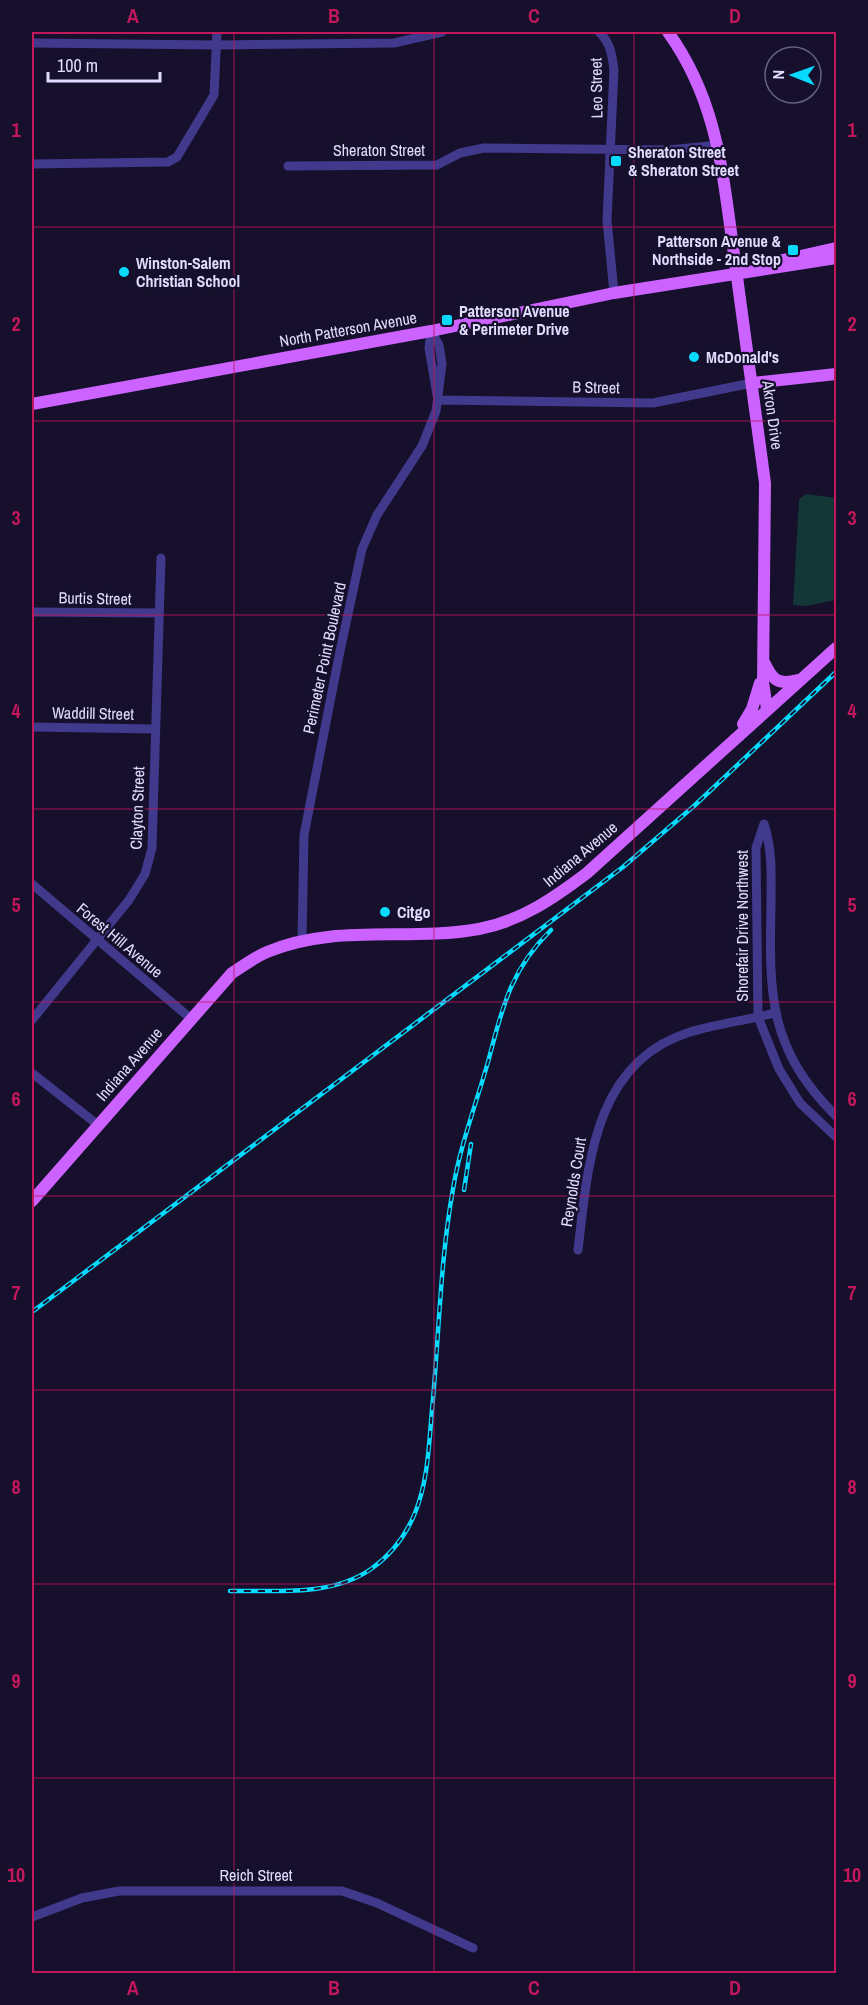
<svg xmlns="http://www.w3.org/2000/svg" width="868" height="2005" font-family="'Archivo Narrow',sans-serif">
<rect width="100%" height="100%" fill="#16102c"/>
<!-- green -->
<path fill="#133636" d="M806 494 836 498V600L806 606 793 605 799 499Z"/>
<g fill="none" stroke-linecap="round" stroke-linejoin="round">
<!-- minor -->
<path stroke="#41398c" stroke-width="9" d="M599 32C610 42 612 54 614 70L607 220 614 293
M32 43 218 45 394 43 442 32
M32 164 168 162 177 157 214 95 217 32
M288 166 437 165 460 153 484 148 669 150 719 145
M431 331 429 348 437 395
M439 400 653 403 752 383
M32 612 158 613
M32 727 154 729
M764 824 756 848 758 1017 779 1069 800 1103 836 1137
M764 824C773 852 771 877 771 906 769 996 769 1049 836 1116
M32 884 190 1018
M302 940 304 835 340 651 362 549 377 515 422 446 436 411 442 364 439 345 431 331
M32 1020 129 900 145 874 152 848 161 558
M32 1073 98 1125
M578 1250C588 1166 593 1062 690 1032 717 1024 747 1020 775 1013
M32 1917 82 1898 119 1891H342L377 1903 473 1948"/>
<!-- major -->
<path stroke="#cc62ff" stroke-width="12" d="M668 32C716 99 722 167 733 247
M770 263 836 248
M740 299 765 483 763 682 767 709
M752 383 836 374
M32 404 431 331 614 293 836 258
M764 662C773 681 778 685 798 680
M743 724 752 709 760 683
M32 1201 232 973C243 966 255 957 267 952 336 923 408 942 479 929 521 921 554 898 587 873L836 648"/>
<defs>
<path id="rail" d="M464 1190 471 1144
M32 1312 623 867 694 806 836 672
M230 1591C277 1590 331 1597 371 1569 391 1555 406 1535 415 1513 428 1481 429 1444 432 1410 439 1337 440 1261 453 1189 460 1146 476 1104 488 1062 502 1009 510 970 551 930"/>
</defs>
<!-- rail casing -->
<use href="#rail" stroke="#07daff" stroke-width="4.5"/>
<!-- rail -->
<use href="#rail" stroke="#16102c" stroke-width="2" stroke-dasharray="7" stroke-linecap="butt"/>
<!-- major-bridge -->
<path stroke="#cc62ff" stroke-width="12" d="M733 247 740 299"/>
</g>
<!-- grid -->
<path fill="none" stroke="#c2185b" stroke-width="1.5" stroke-opacity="0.55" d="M234 32V1974M434 32V1974M634 32V1974M32 227H836M32 421H836M32 615H836M32 809H836M32 1002H836M32 1196H836M32 1390H836M32 1584H836M32 1778H836"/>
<!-- markers -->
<g fill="#07daff" stroke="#16102c" stroke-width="2">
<rect x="610" y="155" width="12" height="12" rx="3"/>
<rect x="787" y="244" width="12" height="12" rx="3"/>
<circle cx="124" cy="272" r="6"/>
<rect x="441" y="314" width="12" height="12" rx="3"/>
<circle cx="694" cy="357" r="6"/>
<circle cx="385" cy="912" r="6"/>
</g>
<g text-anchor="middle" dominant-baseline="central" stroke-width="4.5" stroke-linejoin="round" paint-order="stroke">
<!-- street labels -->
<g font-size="16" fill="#e1dbff" stroke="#16102c">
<text transform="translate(596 88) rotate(-91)">Leo Street</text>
<text x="379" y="150">Sheraton Street</text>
<text transform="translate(348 329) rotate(-10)">North Patterson Avenue</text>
<text transform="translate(596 387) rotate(1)">B Street</text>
<text transform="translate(773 415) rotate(82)">Akron Drive</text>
<text transform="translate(95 598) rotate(1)">Burtis Street</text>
<text transform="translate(324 658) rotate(-78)">Perimeter Point Boulevard</text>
<text transform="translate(93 713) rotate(1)">Waddill Street</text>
<text transform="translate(137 808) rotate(-88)">Clayton Street</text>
<text transform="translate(580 854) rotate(-40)">Indiana Avenue</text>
<text transform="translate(742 926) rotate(-90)">Shorefair Drive Northwest</text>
<text transform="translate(120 940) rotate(40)">Forest Hill Avenue</text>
<text transform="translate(129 1064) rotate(-49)">Indiana Avenue</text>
<text transform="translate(573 1182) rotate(-81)">Reynolds Court</text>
<text x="256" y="1875">Reich Street</text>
</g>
<!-- poi labels -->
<g font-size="16" font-weight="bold" fill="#e1dbff" stroke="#16102c" text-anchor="start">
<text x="628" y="152">Sheraton Street<tspan x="628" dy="18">&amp; Sheraton Street</tspan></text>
<text x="781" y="241" text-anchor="end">Patterson Avenue &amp;<tspan x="781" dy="18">Northside - 2nd Stop</tspan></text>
<text x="136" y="263">Winston-Salem<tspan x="136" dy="18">Christian School</tspan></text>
<text x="459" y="311">Patterson Avenue<tspan x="459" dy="18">&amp; Perimeter Drive</tspan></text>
<text x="706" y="357">McDonald's</text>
<text x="397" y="912">Citgo</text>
</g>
</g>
<!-- border -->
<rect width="868" height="2005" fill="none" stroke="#16102c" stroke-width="66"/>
<!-- north arrow -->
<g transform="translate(793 75) rotate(271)"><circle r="28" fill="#16102c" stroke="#676180" stroke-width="1.5"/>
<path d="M0-4.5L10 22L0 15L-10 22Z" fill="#07daff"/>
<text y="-9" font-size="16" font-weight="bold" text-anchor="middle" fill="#e1dbff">N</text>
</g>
<!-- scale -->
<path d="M48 72v9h112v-9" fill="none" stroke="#e1dbff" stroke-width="3"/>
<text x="57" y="72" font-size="18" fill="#e1dbff" stroke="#16102c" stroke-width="4.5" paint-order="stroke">100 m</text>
<rect x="33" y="33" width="802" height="1939" fill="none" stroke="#c2185b" stroke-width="2"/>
<g font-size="20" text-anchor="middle" font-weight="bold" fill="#c2185b">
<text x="133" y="23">A</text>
<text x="334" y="23">B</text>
<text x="534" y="23">C</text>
<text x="735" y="23">D</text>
<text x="16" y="137">1</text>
<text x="852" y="137">1</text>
<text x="16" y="331">2</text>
<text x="852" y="331">2</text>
<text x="16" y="525">3</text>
<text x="852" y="525">3</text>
<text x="16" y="718">4</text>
<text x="852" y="718">4</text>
<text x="16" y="912">5</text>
<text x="852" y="912">5</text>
<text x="16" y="1106">6</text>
<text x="852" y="1106">6</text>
<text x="16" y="1300">7</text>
<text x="852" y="1300">7</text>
<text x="16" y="1494">8</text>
<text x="852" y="1494">8</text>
<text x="16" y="1688">9</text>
<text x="852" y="1688">9</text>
<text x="16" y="1882">10</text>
<text x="852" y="1882">10</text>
<text x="133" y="1995">A</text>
<text x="334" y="1995">B</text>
<text x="534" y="1995">C</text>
<text x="735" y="1995">D</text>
</g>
</svg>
